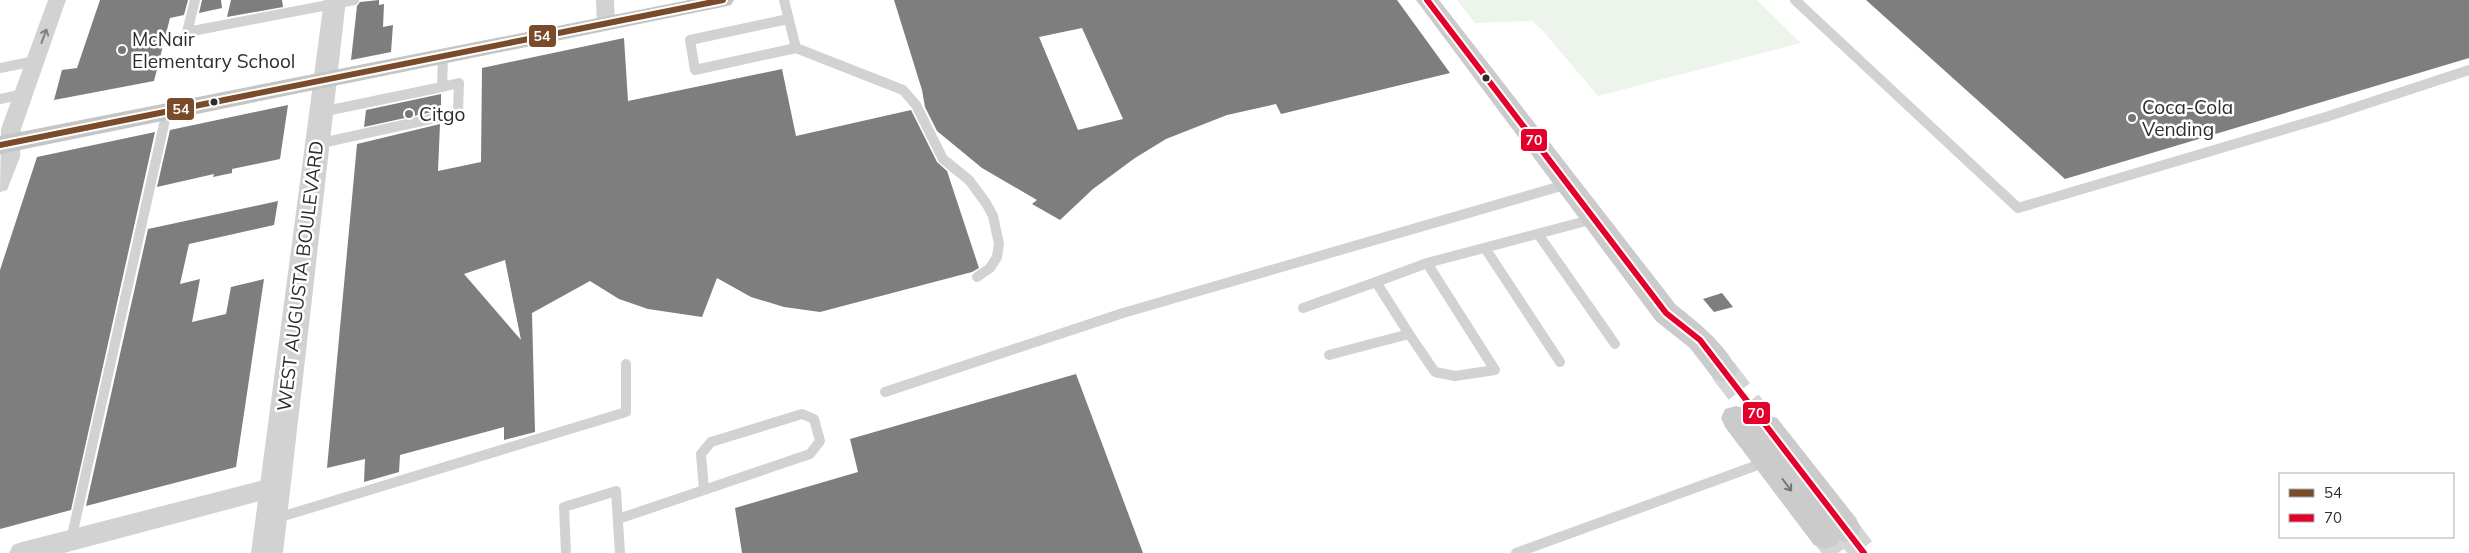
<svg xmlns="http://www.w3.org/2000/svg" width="2469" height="553" font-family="Mulish,sans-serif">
<rect width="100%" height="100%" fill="#fff"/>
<!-- green -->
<path fill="#edf4eb" d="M1457 0H1757L1801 43 1598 96 1543 31 1532 21 1475 23Z"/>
<!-- building -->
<path fill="#7e7e7e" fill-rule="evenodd" d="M100 0H188L184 15 170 18 154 81 54 100 62 70 77 68Z
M202 0H221L222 8 199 13Z
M231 0H282L283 7 227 17Z
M379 0V5L384 4 383 27 393 25 391 52 351 60 357 6 360 2Z
M894 0H1397L1450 73 1281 114 1276 104 1227 115 1166 139 1135 158 1093 189 1060 220 1032 204 1037 200 982 168 937 131 925 107 922 90ZM1082 28 1123 119 1078 130 1039 37Z
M1866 0H2469V58L2065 179Z
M624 38 628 101 782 69 796 136 911 110 937 162 947 171 979 268 972 272 820 312 784 307 751 297 717 278 702 317 648 309 619 299 590 281 532 313 535 432 504 440V427L400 455 399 472 364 482 365 459 327 468 357 144 440 124 438 171 481 162 482 68ZM505 260 521 340 464 274Z
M441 94V110L364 127 366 110Z
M288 105 280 159 232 169V173L213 177 214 174 157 187 170 130Z
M155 132 71 510 0 529V270L37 157Z
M278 201 274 225 189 244 180 284 200 279 192 322 226 314 231 287 264 279 236 467 86 506 148 229Z
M1722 293 1733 307 1714 312 1703 299Z
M1076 374 1143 553H742L735 508 858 472 850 439Z"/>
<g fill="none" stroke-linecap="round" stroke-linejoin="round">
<!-- secondary-tunnel -->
<path stroke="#d5d5d5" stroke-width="27" stroke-dasharray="27 14" stroke-linecap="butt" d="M1723 370 1755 412
M1845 528 1864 553
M1825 535 1838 553"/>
<!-- service -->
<path stroke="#d2d2d2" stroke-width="10" d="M195 0 187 32 354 0
M784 0 796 48
M1795 0 2018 208 2326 117 2469 70
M788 19 690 40 695 70 796 48 903 90 916 105 943 159 969 180 986 203 993 216 999 244 997 257 990 268 977 277
M0 68 35 61
M0 99 24 94
M321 112 442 87 443 56
M317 144 458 113 459 83 442 87
M1538 234 1615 344
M1485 248 1560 362
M1303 308 1376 282
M1409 334 1376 282 1427 263 1594 219
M1329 355 1409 334 1435 372 1455 376 1495 370 1427 263
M885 392 1123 313 1568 184
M802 414 814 419 820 441 810 454 704 490 701 454 711 442Z
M274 519 626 412V364
M618 519 704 490
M71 540 167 111
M566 553 564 507 616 491 620 553
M1516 553 1766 462"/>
<!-- minor -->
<path fill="#d2d2d2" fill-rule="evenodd" d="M48 0H66L21 129 20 157 7 190 0 192 1 129Z
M596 0H614L615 24 612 28H600L597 24Z
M275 477 284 480 287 487 284 494 275 497 64 553H9L13 545 22 542Z"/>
<!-- tertiary -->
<path fill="#d2d2d2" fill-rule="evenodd" d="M324 0H346L283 553H251Z"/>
<!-- secondary -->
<path fill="#cbcbcb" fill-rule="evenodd" d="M1416 0H1439L1676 305C1700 324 1723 342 1738 370L1733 378 1723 382 1713 378 1690 348 1656 321Z
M1736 406 1747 409 1755 420 1766 415 1777 418 1856 518 1861 528 1856 538 1845 542 1839 540 1836 545 1825 549 1814 545 1725 427 1721 418 1725 409Z"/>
<!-- primary -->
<path fill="#c5c5c5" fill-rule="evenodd" d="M689 0H734L731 5 723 7 0 154V136Z"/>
<defs>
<path id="bus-1" d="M0 145 723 0"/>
<path id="bus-2" d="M1427 0 1666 313 1700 340 1864 553"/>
</defs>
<!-- bus-1 casing -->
<use href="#bus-1" stroke="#fff" stroke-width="10"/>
<!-- bus-2 casing -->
<use href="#bus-2" stroke="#fff" stroke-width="10"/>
<!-- bus-1 -->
<use href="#bus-1" stroke="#7a4b2a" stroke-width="6"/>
<!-- bus-2 -->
<use href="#bus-2" stroke="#e4002b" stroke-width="6"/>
</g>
<!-- one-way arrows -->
<defs><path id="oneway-shaft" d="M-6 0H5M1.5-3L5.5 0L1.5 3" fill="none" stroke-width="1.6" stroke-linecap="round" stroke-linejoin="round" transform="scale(1.25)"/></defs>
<use stroke="#808080" href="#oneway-shaft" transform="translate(44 36) rotate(-70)"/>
<use stroke="#747474" href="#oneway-shaft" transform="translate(1787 485) rotate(53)"/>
<!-- markers -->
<g fill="#767676" stroke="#fff" stroke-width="2">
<circle cx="122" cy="50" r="5"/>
<circle cx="409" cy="114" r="5"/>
<circle cx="2132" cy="118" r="5"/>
</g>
<g fill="#2d2d2d" stroke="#fff" stroke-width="2">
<circle cx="1486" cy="78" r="4.5"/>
<circle cx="214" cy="102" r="4.5"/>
</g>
<g text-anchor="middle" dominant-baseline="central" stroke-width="5" stroke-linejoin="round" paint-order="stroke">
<!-- poi labels -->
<g font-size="19" fill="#2d2d2d" stroke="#fff" text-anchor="start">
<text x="132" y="39">McNair<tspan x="132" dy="22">Elementary School</tspan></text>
<text x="2142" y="107">Coca-Cola<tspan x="2142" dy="22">Vending</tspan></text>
<text x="419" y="114">Citgo</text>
</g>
<!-- street labels -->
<g font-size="19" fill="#2d2d2d" stroke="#fff">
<text transform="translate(300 276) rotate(-83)">WEST AUGUSTA BOULEVARD</text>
</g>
</g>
<g stroke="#fff" stroke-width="2">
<rect x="528" y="24" width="29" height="24" rx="5" fill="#7a4b2a"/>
<rect x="166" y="97" width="29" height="24" rx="5" fill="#7a4b2a"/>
<rect x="1520" y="128" width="28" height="24" rx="5" fill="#e4002b"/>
<rect x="1742" y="401" width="29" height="24" rx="5" fill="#e4002b"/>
</g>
<g font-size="14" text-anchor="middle" font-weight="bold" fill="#fff">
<text x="542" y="41">54</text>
<text x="181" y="114">54</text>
<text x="1534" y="145">70</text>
<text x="1756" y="418">70</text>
</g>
<!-- legend -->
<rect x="2279" y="473" width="175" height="65" fill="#ffffff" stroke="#ababab"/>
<rect x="2289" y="489" width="25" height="8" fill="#7a4b2a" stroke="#ababab"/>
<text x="2324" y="498" font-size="15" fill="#2d2d2d">54</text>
<rect x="2289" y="514" width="25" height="8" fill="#e4002b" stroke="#ababab"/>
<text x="2324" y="523" font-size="15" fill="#2d2d2d">70</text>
</svg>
